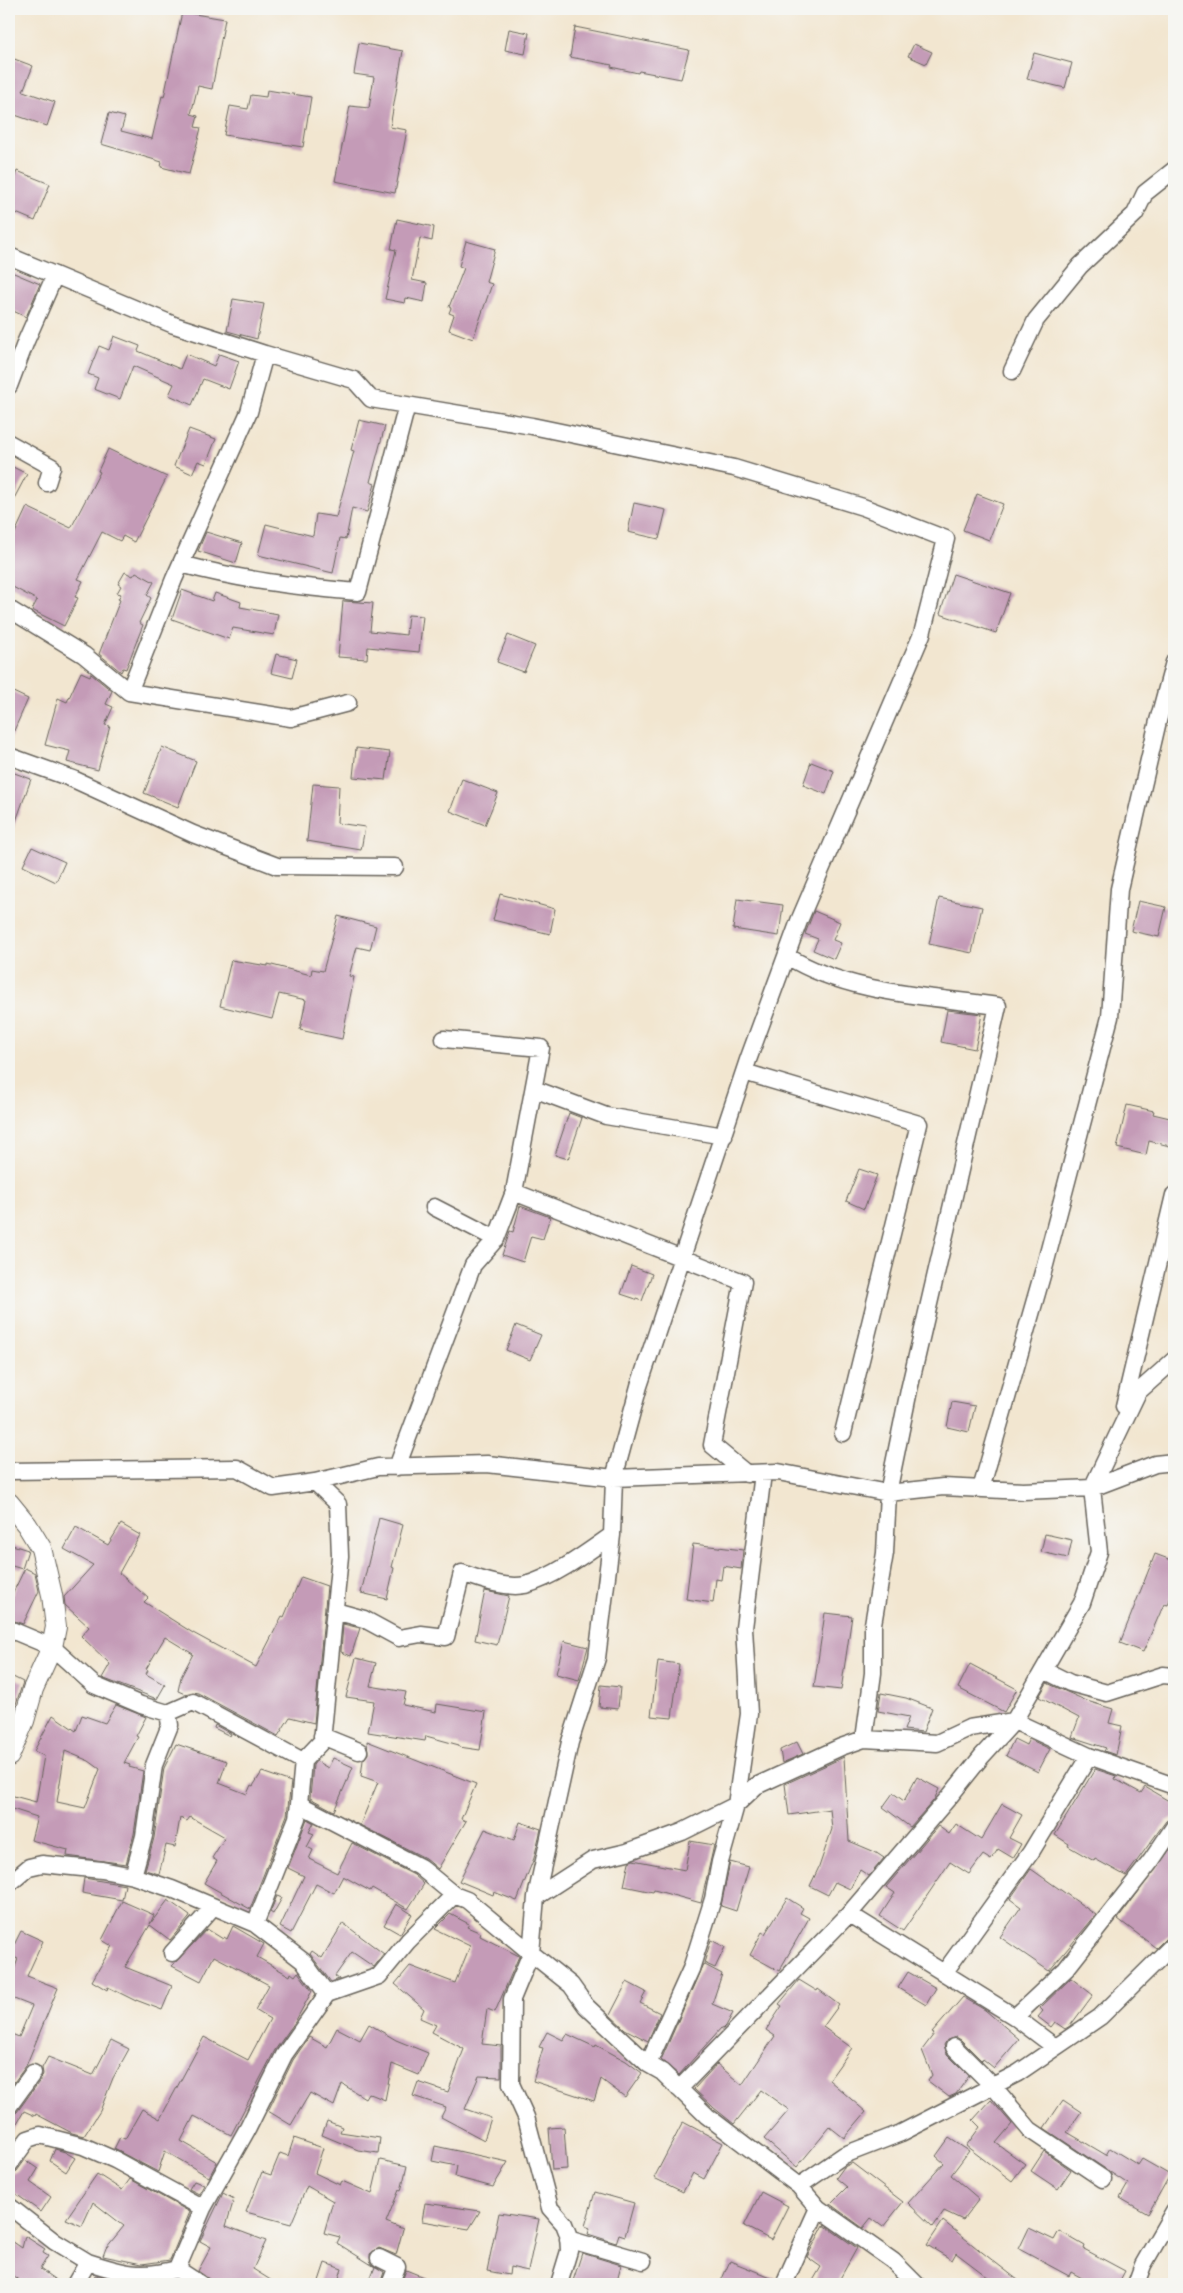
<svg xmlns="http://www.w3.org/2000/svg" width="1183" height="2293" font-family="Vollkorn,serif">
<rect width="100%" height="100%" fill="#f6f6f2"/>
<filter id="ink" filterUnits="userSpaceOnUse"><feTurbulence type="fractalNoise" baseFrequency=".02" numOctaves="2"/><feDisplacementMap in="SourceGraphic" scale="10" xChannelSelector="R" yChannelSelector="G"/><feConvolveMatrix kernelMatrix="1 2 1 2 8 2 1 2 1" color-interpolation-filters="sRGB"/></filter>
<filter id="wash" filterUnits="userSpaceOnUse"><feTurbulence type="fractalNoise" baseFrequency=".0096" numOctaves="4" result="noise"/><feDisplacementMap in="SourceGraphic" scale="20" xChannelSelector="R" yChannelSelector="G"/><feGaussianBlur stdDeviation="1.12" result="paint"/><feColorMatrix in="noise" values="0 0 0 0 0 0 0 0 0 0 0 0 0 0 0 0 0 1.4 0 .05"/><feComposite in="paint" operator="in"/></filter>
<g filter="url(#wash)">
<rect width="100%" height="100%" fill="#f2e6d0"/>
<g id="blocks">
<!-- building -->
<path fill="#c49bb7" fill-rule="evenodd" d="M182 12 225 19 212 89 198 86 191 114 198 116 195 127 201 128 189 174 161 167 162 162 101 144 109 113 125 117 121 131 152 139 162 96 164 97Z
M575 27 689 50 681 79 639 71 638 73 611 67 612 65 570 57Z
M509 29 529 33 525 54 505 50Z
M359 43 403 51 390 127 407 130 395 193 335 181 350 106 369 108 374 77 354 74Z
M914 44 932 52 926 64 908 56Z
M1034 53 1072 63 1065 88 1027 79Z
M9 57 33 66 23 91 55 102 47 126 15 115 9 126Z
M267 90 311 97 303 147 224 135 230 106 248 109 251 95 266 97Z
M17 171 50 184 35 221 9 210V192Z
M397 219 434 227 432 241 420 238 412 280 427 283 424 302 406 298 405 303 385 299 396 250 391 249Z
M466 241 495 249 486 282 492 284 473 339 449 330 454 315 449 313 451 308 449 307 464 268 459 266Z
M9 271 40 284 26 317 9 309Z
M233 299 264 304 257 339 227 331Z
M114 336 140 346 138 351 180 369 186 354 214 366 219 354 239 361 229 389 203 379 192 405 169 395 174 384 133 366 120 399 94 389 98 378 88 374 99 346 109 350Z
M359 420 385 426 370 482 375 484 367 512 352 508 346 539 340 538 333 573 258 555 266 524 313 536 316 514 336 517 354 451 351 450Z
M189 429 216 439 206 464 198 461 192 474 174 466Z
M108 449 167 477 134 542 123 536 120 541 102 532 78 579 83 581 75 597 78 598 64 626 32 610 37 600 9 585V546L27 507 71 528 100 472 98 471Z
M9 465 27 474 9 508Z
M977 494 1003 504 989 540 963 530Z
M634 503 666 510 659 539 628 532Z
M206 532 242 543 236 563 198 551Z
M125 572 133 576 136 572 154 582 147 595 151 598 139 623 143 625 134 648 126 669 123 668 121 672 99 654 120 600 118 599 121 594 117 593 121 586 118 584Z
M953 574 1010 593 996 633 940 614Z
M182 590 212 601 215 593 241 602 240 607 278 614 274 635 233 628 229 639 172 619Z
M343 601 373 603 370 631 406 635 408 615 423 616 419 652 368 647 367 659 338 657Z
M508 635 535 646 524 672 497 662Z
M276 654 297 659 292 678 271 673Z
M81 672 90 676 91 674 112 691 106 704 113 707 105 725 110 726 98 770 67 762 70 751 45 745 58 698 67 702Z
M9 690 28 699 9 742Z
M162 747 196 761 178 807 144 793Z
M356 748 390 752 386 780 353 777Z
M811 762 834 771 826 794 803 785Z
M9 771 31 779 11 835H9Z
M462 779 498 793 485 825 450 811Z
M313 784 339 786 337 823 365 827 361 850 307 841Z
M32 847 65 862 56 882 23 866Z
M500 894 555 909 550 934 493 920Z
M939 898 982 907 972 953 929 944Z
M737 899 783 905 779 936 733 929Z
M1138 901 1166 907 1159 937 1131 931Z
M814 911 840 922 833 940 841 943 834 959 813 950 818 939 805 934Z
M338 916 376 926 370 950 357 947 349 976 354 977 342 1039 300 1030 306 1000 279 994 272 1019 220 1006 231 960 268 966V964L311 975 312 969 323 971Z
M947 1010 982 1014 975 1049 941 1042Z
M1127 1105 1154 1111 1153 1114 1174 1119V1147L1149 1141 1146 1155 1117 1148Z
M569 1113 582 1118 568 1159 555 1155Z
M859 1169 877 1175 864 1209 846 1201Z
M520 1206 550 1217 543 1239 531 1236 523 1262 502 1255 510 1231 513 1232Z
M631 1266 652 1274 642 1301 621 1294Z
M516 1325 541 1335 530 1360 506 1350Z
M952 1402 975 1406 969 1432 947 1427Z
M379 1518 403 1525 392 1567 394 1568 387 1599 361 1593Z
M121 1524 140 1535 119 1573 148 1598 144 1602 193 1633 256 1667 282 1616 284 1617 301 1577 327 1586 314 1723 290 1717 278 1736 198 1693 193 1692 185 1694 178 1691 181 1677 193 1654 165 1637 146 1669 148 1670 146 1674 165 1685 157 1699 102 1678 110 1664 81 1636 89 1627 65 1605 64 1597 93 1565 64 1549 76 1527 108 1545Z
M1045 1534 1072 1540 1068 1558 1041 1552Z
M9 1544 28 1550 22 1569 9 1565Z
M693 1544 743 1550 741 1569 723 1566 721 1580 716 1579 713 1603 686 1599Z
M1155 1554 1174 1561V1587L1168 1605 1164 1604 1143 1652 1120 1643Z
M25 1568 35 1573 39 1591 23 1624 9 1619V1601Z
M485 1591 509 1596 497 1645 475 1640Z
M825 1613 852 1616 841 1690 814 1687Z
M343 1624 360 1628 351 1656 341 1652Z
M564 1641 588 1647 579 1680 556 1674Z
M356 1658 376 1663 370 1686 406 1692 403 1705 436 1712 437 1704 486 1712 480 1750 459 1747V1745L426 1736 425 1741 368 1732 374 1701 346 1697Z
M658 1661 679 1664 672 1718 651 1716Z
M970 1664 1017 1689 1004 1712 958 1688Z
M9 1675 23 1682 9 1726Z
M1047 1683 1087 1701 1113 1709 1109 1723 1122 1726 1116 1755 1104 1751 1106 1748 1072 1737 1079 1718 1039 1697Z
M601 1685 620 1687 618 1709 599 1707Z
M881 1693 906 1698 932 1708 923 1732 904 1730 909 1717 878 1711Z
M116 1705 146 1717 136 1736 138 1737 124 1763 130 1765 129 1767 143 1771 134 1834 126 1864 67 1856 68 1850 31 1840 37 1817 9 1808 10 1795 36 1802 44 1756 34 1751 53 1715 76 1731 82 1715 105 1723ZM65 1751 89 1761 100 1769 85 1808 57 1802Z
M215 1725 231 1734 230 1736 214 1728Z
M1014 1739 1026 1745 1029 1739 1050 1749 1038 1772 1006 1756Z
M367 1741 476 1784 461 1819 466 1821 438 1869 425 1858 360 1825 378 1782 361 1776 363 1760 368 1754Z
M797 1742 803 1754 782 1763 780 1750Z
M176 1744 227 1761 219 1783 247 1794 251 1785 253 1786 262 1772 291 1782 287 1815 250 1909 204 1883 217 1861 212 1858 225 1837 190 1817 187 1821 180 1818 175 1847 166 1845 159 1874 145 1870 154 1838 164 1768Z
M844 1757 849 1841 875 1852 884 1858 869 1876 860 1870 850 1889 835 1882 828 1895 810 1886 819 1867 832 1829 830 1809 789 1815 785 1784Z
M333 1758 353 1767 334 1811 310 1798 313 1765 316 1761 328 1768Z
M1095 1769 1116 1776 1115 1779 1141 1793 1145 1787 1174 1804V1817L1166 1821 1126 1876 1095 1859 1094 1861 1068 1846 1069 1844 1055 1835Z
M917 1777 939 1789 934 1800 910 1827 883 1807 893 1793 904 1801Z
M1002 1804 1022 1815 1009 1838 1021 1844 1013 1858 998 1849 991 1860 983 1855 969 1874 950 1862 903 1931 880 1916 895 1893 886 1887 938 1826 949 1834 956 1824 981 1840Z
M307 1819 314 1823 309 1832 314 1834 307 1847 313 1850 309 1859 337 1873 352 1843 414 1875 424 1884 408 1909 372 1888 370 1891 343 1876 334 1893 316 1884 291 1933 280 1927 304 1876 288 1868Z
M520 1822 541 1829 534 1858 517 1901 494 1892 493 1895 459 1881 485 1829 514 1840Z
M690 1841 714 1845 701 1903 654 1890 653 1892 624 1886 629 1862 633 1860 685 1870Z
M1174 1844V1934L1167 1937 1156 1948 1118 1919Z
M730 1862 749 1867 736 1911 721 1906Z
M1031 1869 1096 1915 1049 1971 1000 1937 1021 1907 1010 1899Z
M84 1878 125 1885 122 1900 82 1893Z
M277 1896 282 1898 273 1914 270 1912Z
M787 1898 803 1908 800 1913 809 1918 779 1971 750 1955 762 1932 765 1934Z
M168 1900 190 1916 189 1918 170 1940 150 1925 125 1967 172 1986 162 2010 136 2000V2001L108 1987 107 1990 92 1981 112 1946 102 1940 122 1901 154 1915 150 1924Z
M396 1904 412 1914 400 1934 384 1925Z
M450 1914 469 1924 467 1927 481 1933 480 1936 519 1956 495 2012 487 2009 482 2044 501 2046V2077L479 2076 465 2109 491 2118 484 2140 441 2117 446 2107 413 2096 418 2082 448 2092 464 2049 432 2032 436 2025 420 2018 424 2009 395 1984 410 1966 455 1983 470 1946 435 1929Z
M343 1923 384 1954 374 1967 352 1952 335 1976 339 1979 331 1982 310 1954 312 1951 322 1958Z
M233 1926 264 1944 257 1957 290 1976 291 1973 295 1976 298 1972 312 1991 295 2022 275 2050 231 2135 194 2116 181 2141 217 2162 209 2177 165 2151 158 2172 114 2149 120 2137 125 2139 142 2109 160 2119 204 2037 248 2060 270 2019 255 2010 269 1985 214 1956 201 1981 172 1966 207 1929 223 1939 224 1937 227 1939Z
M21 1931 43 1941 27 1976 58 1988 26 2066 9 2089V2033L19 2037 32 2006 9 1997V1983L18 1959 9 1955Z
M711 1940 725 1947 715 1968 704 1963Z
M703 1964 722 1974 712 2004 733 2013 726 2026 723 2029 721 2028 679 2075 661 2060Z
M908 1972 936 1988 926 2005 898 1988Z
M1071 1978 1093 1995 1070 2026 1065 2029 1055 2022 1051 2027 1038 2017 1043 2011 1040 2008Z
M799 1980 817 1991 818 1989 839 2005 823 2027 852 2048 829 2080 866 2112 844 2138 830 2127 797 2167 764 2139 789 2110 761 2090 734 2124 714 2108 694 2089 717 2064 742 2085 775 2036 766 2030 782 2006 779 2004Z
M627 1982 646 1992 640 2003 660 2013 648 2041 625 2029 610 2015Z
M963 1997 985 2010 1019 2039 994 2068 983 2059 982 2061 961 2040 956 2037 947 2040 944 2045 947 2054 969 2076 956 2094 949 2097 928 2081 932 2075 922 2050 934 2034 932 2033Z
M369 2024 396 2040 428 2053 419 2075 392 2064 385 2100 368 2093 365 2098 342 2084 334 2106 310 2093 291 2125 268 2111 293 2060 309 2037 327 2047 337 2028 360 2040Z
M547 2032 563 2040 567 2034 595 2047 596 2045 626 2061 642 2073 625 2097 601 2079 594 2101 533 2081 543 2048 539 2047Z
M111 2040 129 2049 113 2078 100 2111 84 2136 72 2133 36 2114 35 2116 24 2111 9 2137V2116L17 2112 41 2079 43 2074 42 2068 48 2057 93 2075Z
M991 2100 1012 2124 996 2143 1025 2164 1012 2181 966 2146 980 2127 973 2120Z
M1063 2100 1081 2112 1067 2132 1106 2155 1110 2148 1138 2165 1142 2159 1170 2175 1148 2214 1120 2198 1128 2184 1044 2128Z
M327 2121 342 2127 340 2132 380 2138 378 2153 358 2150 322 2135Z
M683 2122 723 2143 704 2179 693 2173 683 2192 654 2178Z
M564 2127 567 2169 552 2170 549 2128Z
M294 2138 323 2148 315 2173 340 2185 342 2181 372 2194 380 2160 407 2166 401 2191 399 2190 386 2222 403 2229 396 2255 379 2248 370 2254 371 2264 384 2272 380 2284H368L375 2267 337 2243 340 2237 324 2233 333 2201 307 2186 291 2224 246 2212 262 2172 271 2175 280 2153 288 2156Z
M949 2138 969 2151 951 2175 979 2199 963 2220 944 2211 933 2227 908 2203 944 2163 936 2156Z
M435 2146 508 2162 493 2187 455 2177 457 2166 432 2161Z
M55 2149 65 2152 75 2158 66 2172 50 2161Z
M1044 2151 1071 2170 1058 2189 1031 2171Z
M25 2160 38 2169 30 2182 51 2197 41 2212 9 2189V2175L17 2171Z
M852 2163 903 2202 883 2227 871 2218 863 2228 830 2204 847 2187 836 2178 844 2167Z
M97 2174 122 2190 130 2179 190 2212 170 2260 142 2264 103 2256 106 2248 124 2226 93 2202 82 2226 66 2219Z
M194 2181 204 2185 199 2194 189 2189Z
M595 2192 634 2203 625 2236 619 2234 616 2243 588 2234 590 2228 585 2226Z
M761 2192 788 2206 771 2240 744 2226Z
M223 2193 234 2199 226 2226 266 2241 253 2269 277 2284H210L209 2279 198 2271 211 2247 200 2241Z
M425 2203 447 2206 480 2211 469 2229 422 2221Z
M499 2213 539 2219 528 2271 510 2267 509 2275 487 2271Z
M943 2221 978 2249 1023 2284H997L956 2253 952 2260 927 2245Z
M824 2225 857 2248 837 2284H811L821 2267 807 2257Z
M1029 2228 1054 2240 1059 2231 1085 2246 1084 2249 1125 2271 1118 2284H1093L1071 2272 1069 2276 1019 2249Z
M25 2236 45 2249 43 2253 48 2256 40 2269 61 2284H24L9 2273V2239L22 2248Z
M582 2253 621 2265 616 2284H572Z
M730 2261 775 2279 774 2284H729L721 2281Z
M325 2263 342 2269 337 2284H318Z
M406 2270 441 2284H401Z
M95 2275 131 2283 153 2284 175 2280 182 2284H92Z"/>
</g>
</g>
<g filter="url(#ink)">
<use href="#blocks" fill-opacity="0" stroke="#67635b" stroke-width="1"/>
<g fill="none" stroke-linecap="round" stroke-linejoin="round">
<defs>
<path id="minor" d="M9 256 174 325 265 354 249 412 174 579 129 692
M265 354 354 380 371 399 532 426 734 468 863 507 946 539 922 634 799 921 748 1060 639 1386 614 1478 612 1535 597 1658 570 1742 536 1897 531 1953 571 1985 586 2006 648 2064 662 2072 707 2116 799 2186 818 2208 893 2261 916 2284
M1012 371 1036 320 1080 266 1135 214 1145 193 1174 170
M9 386 26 341 55 275
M9 443 52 467 47 483
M181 564C240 580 298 587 358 592L407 405
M9 609 84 655 129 692 291 718 348 703
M9 756 73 779 193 834 277 866 395 867
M787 956C848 994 928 996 998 1006L909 1390 888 1493 885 1553 873 1624V1673L864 1739
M444 1039 541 1048 514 1192
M744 1072 919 1124 843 1433
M534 1089 606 1116 724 1136
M434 1207 496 1239 514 1192 743 1282 712 1445 747 1474
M1124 1406 1174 1195
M397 1467 473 1265 496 1239
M9 1471 237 1468 273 1488 315 1482 338 1504 340 1556 322 1741 303 1761 299 1804 420 1867 454 1895 467 1900 531 1953 512 1999 511 2084 526 2117 550 2208 564 2224 568 2234 569 2251 559 2284
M315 1482 378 1467 487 1464 614 1478 778 1472 888 1493 943 1487 1023 1491 1092 1488 1155 1464 1174 1462
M981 1489 1045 1265 1110 1017 1119 889 1158 721 1174 662
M335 1611 364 1619 399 1638 421 1634 446 1637 462 1573C479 1579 506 1589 525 1585 553 1578 588 1552 612 1535
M9 1629 52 1647 94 1685 141 1705 168 1713
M1044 1670 1070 1683 1107 1693 1163 1675 1174 1676
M322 1736 359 1751
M133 1876 144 1836 154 1765 170 1725 168 1713 193 1702 303 1761
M9 1884 29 1867 42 1864 102 1870 133 1876 172 1889 255 1924 303 1961 327 1994
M536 1897 593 1860 627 1852 682 1832 736 1805 756 1786 841 1747 864 1739 937 1743 969 1728 1014 1721 1089 1756 1174 1786
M849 1914 1015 2017 1055 2047
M255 1924 297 1818 299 1804
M172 1953 213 1907
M944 1973 1031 1852 1089 1756
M1015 2017 1066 1969 1151 1861 1174 1827
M954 2047 993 2086 1030 2130 1103 2179
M648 2064 691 1969 713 1899 720 1862 736 1805 749 1714 744 1628 763 1473
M679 2089 849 1914 950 1796 982 1756 1014 1721 1082 1603 1099 1552 1092 1488 1138 1392 1174 1360
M9 2106 33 2073
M9 2165 28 2139 40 2135 83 2146 115 2160 203 2208
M799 2186 844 2155 901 2133 1018 2073 1100 2017 1174 1944
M9 2206 55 2242 88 2262 75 2284
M568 2239 643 2261
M379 2258 397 2267 390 2284
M88 2262C122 2273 141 2279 177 2269L200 2284
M177 2269 203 2208 248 2128 284 2055 327 1994 379 1976 408 1941 454 1895
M784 2284 818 2208
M1136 2284 1143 2265 1174 2211"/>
<path id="tertiary" d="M9 1503 27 1525 41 1548 52 1595 56 1627 52 1647 33 1689 24 1721 9 1756"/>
</defs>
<!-- minor casing -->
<use href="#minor" stroke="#67635b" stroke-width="19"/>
<!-- tertiary casing -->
<use href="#tertiary" stroke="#67635b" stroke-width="22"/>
<!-- minor -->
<use href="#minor" stroke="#fff" stroke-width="16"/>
<!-- tertiary -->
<use href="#tertiary" stroke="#fff" stroke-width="20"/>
</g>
</g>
<!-- margin -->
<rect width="1183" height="2293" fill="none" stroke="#f6f6f2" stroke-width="30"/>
</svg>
